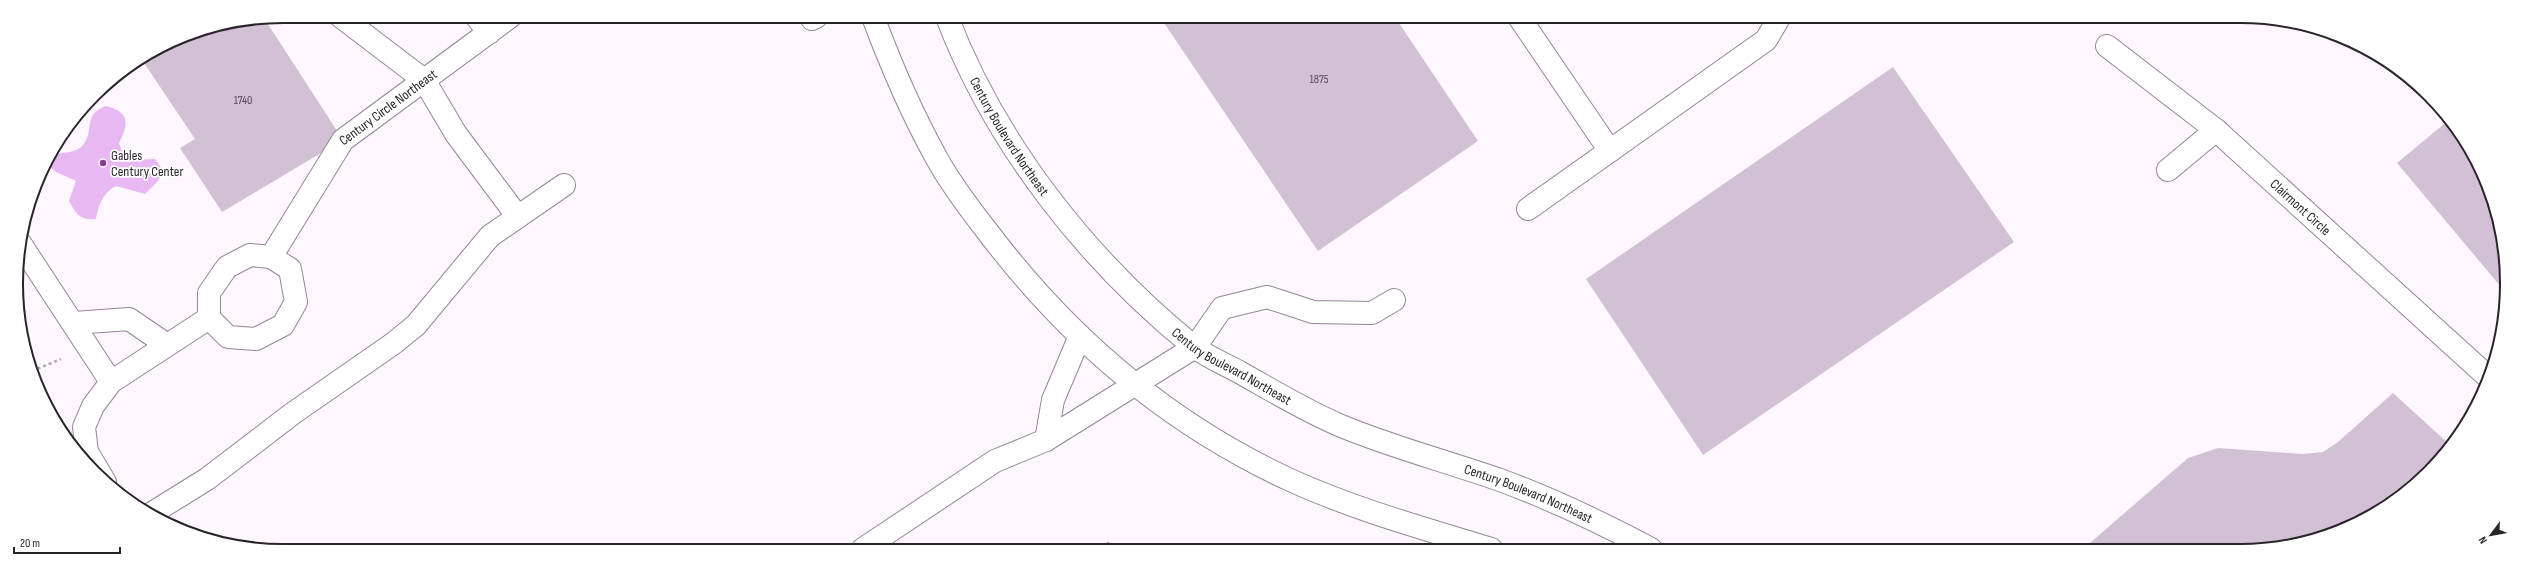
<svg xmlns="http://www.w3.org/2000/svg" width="2523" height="567" font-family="'Sofia Sans Condensed',sans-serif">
<rect width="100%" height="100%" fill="#fef7ff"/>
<!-- water -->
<path fill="#e7b8f1" d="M106 106C130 112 129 124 119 143L122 151 131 160 155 159 163 170 158 181 145 194 116 186C102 194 99 204 96 219 80 221 76 214 69 201L76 181 56 172 49 166 48 159C60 149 72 156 82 146 96 131 81 115 106 106Z"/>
<!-- building -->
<path fill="#d2c1d5" d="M1160 17H1395L1478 141 1318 251Z
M264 18 343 140 222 212 180 148 195 139 142 60 181 36 232 21Z
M1893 67 2014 242 1703 455 1586 279Z
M2450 119 2480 165 2498 214 2506 266V293L2397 163Z
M2393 393 2449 444 2428 473 2358 524 2274 549H2083L2188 458 2218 448 2302 454 2323 452 2338 442Z"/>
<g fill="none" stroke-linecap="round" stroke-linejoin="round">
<defs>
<g id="minor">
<path d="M340 16 424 80 456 134 518 217"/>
<path d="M476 16 489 33"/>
<path d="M873 17C891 65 911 112 936 157 950 183 969 208 987 231 1067 337 1168 423 1288 479 1353 509 1423 528 1491 549"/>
<path id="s1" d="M947 17C996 145 1087 260 1193 346 1207 357 1225 364 1241 373 1273 391 1304 410 1339 425 1391 447 1446 461 1500 480 1552 499 1602 523 1651 549"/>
<path d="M1519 17 1610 151"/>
<path d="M812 19 816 17"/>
<path id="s2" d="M2107 46 2216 130 2487 376"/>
<path d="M2168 170 2216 130"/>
<path d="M1528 209 1766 40 1779 18"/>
<path d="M20 243 111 382"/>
<path d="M250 255 271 257 290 269 296 302 283 325 256 339 228 337 209 318V293L227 267Z"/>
<path id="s3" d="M271 257 343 140 511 16"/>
<path d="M74 323 129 319 167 345"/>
<path d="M1046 440 1053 400 1080 336"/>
<path d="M105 482 87 452 84 427 93 406 111 382 209 318"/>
<path d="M149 515 207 479 292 414 394 343 416 325 490 236 564 185"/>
<path d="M863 549 995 461 1046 440 1195 347 1222 308 1267 297 1313 312 1372 313 1394 300"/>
</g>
</defs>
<!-- minor casing -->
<use href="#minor" stroke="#958598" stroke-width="24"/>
<!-- path -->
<path stroke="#aea8af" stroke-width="2.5" stroke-dasharray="3 3" stroke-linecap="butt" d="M32 371 61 359
M1090 549 1108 543 1114 549"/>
<!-- minor -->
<use href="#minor" stroke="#fff" stroke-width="22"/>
</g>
<!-- markers -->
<circle fill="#9037a2" stroke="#fff" stroke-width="1.5" cx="103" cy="163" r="4"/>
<g text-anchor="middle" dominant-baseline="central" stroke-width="3.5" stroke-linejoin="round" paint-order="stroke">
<!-- number labels -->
<g font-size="12" fill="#534a55">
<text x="1319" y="79">1875</text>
<text x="243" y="100">1740</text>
</g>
<!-- street labels -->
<g font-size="14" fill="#29232a" stroke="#fff">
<text stroke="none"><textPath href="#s3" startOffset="193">Century Circle Northeast</textPath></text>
<text stroke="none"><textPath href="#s1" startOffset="135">Century Boulevard Northeast</textPath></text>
<text stroke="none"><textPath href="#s2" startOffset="252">Clairmont Circle</textPath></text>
<text stroke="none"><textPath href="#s1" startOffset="459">Century Boulevard Northeast</textPath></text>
<text stroke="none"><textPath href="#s1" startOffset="783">Century Boulevard Northeast</textPath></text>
</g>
<!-- poi labels -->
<g font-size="14" fill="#29232a" stroke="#fff" text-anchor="start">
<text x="111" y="155">Gables<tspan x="111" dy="16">Century Center</tspan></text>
</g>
</g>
<!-- crop -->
<path d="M0 0H2523V567H0ZM283 23H2240A260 260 0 0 1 2500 283V284A260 260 0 0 1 2240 544H283A260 260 0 0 1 23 284V283A260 260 0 0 1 283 23Z" fill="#fff" fill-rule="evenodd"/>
<path fill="none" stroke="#29232a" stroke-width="2" d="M283 23H2240A260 260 0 0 1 2500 283V284A260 260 0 0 1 2240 544H283A260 260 0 0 1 23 284V283A260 260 0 0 1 283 23Z"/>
<!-- north arrow -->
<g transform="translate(2491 535) rotate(238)" stroke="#ffffff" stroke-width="3" paint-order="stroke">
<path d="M0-3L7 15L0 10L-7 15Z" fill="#29232a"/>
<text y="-6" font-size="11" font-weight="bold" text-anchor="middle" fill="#29232a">N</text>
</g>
<!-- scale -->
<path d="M14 547v6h106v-6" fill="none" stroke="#29232a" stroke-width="2"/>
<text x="20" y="547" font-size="12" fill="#29232a" stroke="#ffffff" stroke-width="3" paint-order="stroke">20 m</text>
</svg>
